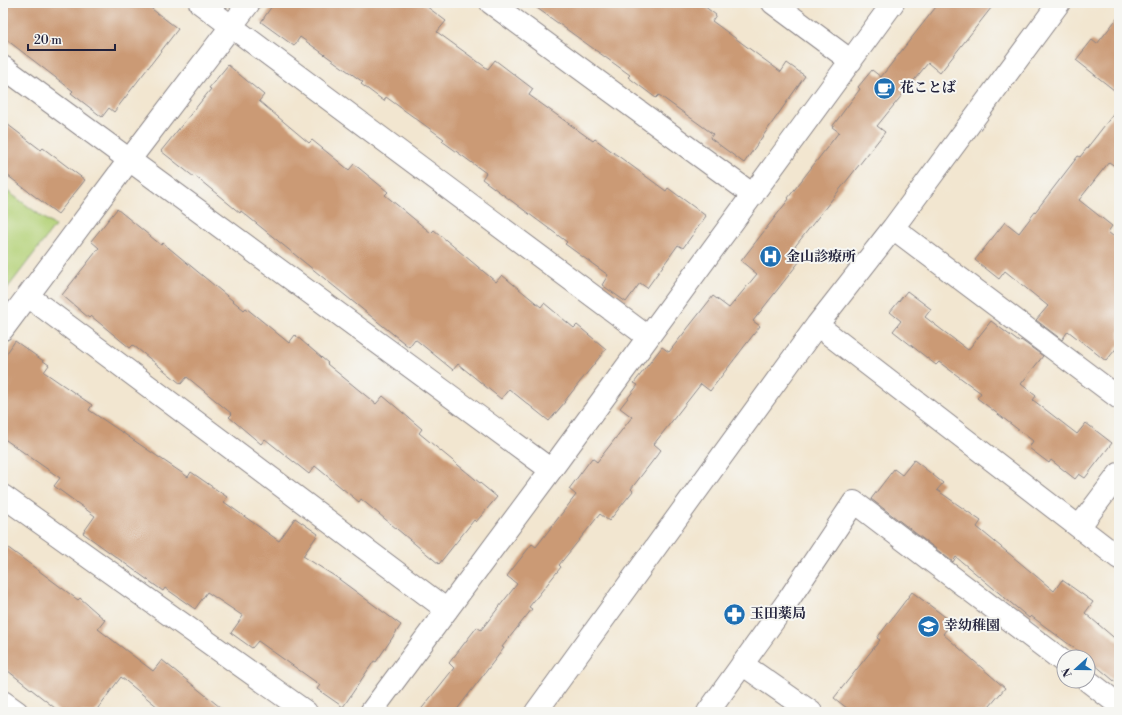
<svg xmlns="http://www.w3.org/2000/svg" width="1122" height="715" font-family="'Libre Bodoni','Noto Serif JP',serif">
<rect width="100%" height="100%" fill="#f6f6f2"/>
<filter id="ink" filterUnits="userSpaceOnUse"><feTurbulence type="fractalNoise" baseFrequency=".025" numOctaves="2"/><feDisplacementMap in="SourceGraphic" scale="8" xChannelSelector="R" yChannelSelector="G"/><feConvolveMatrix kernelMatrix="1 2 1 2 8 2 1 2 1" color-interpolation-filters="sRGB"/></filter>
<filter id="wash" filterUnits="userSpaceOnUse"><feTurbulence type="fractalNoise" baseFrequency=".012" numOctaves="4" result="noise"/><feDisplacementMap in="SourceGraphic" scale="16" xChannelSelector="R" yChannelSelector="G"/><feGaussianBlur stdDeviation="0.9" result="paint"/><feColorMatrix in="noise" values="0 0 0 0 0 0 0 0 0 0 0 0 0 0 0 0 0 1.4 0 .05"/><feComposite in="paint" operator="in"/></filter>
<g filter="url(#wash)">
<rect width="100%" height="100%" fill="#f2e6d0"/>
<!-- green -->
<path fill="#b4d278" stroke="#6b7a5a" d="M3 188 55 226 3 294Z"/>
<g id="blocks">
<!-- building -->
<path fill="#cb9a74" d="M3 3H144L178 29 114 112 109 108 102 117 71 93 73 91 3 37Z
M274 3H422L446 21 437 32 488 69 495 60 533 89 529 95 593 141 595 139 666 191 668 188 706 216 683 248 678 245 647 288 640 283 626 302 602 285 608 275 565 244 567 242 482 179 486 173 442 141 444 139 386 97 384 101 361 84 363 82 300 37 294 46 261 22Z
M530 3H700L716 15 712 21 781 72 787 63 805 76 744 163 710 138 713 134 659 95 656 98 628 77 630 75Z
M939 3H995L940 73 928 63 877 126 885 132 793 249 803 257 753 321 760 326 710 391 701 384 654 444 661 450 631 489 633 491 609 521 600 514 559 565 561 567 529 607 532 609 502 647 504 648 455 712H419L454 668 449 663 477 627 481 630 517 584 507 576 532 544 536 547 576 495 569 489 592 458 597 462 632 417 620 408 638 385 634 383 662 347 669 352 713 296 729 308 757 274 741 261 789 199 788 198 839 132 832 127 860 89 858 87 872 70 881 77Z
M1119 16V94L1076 60 1092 40 1097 44Z
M228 65 264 95 259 101 309 143 312 140 349 170 354 164 388 192 385 195 431 233 434 230 496 282 502 275 541 307 544 303 574 328 577 325 606 349 564 402H565L549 421 509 389 501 399 458 364 453 370 415 339 409 347 241 211 240 213 195 176 194 177 161 151 211 89 209 88Z
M1119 107V169L1109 162 1079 200 1112 226 1108 232 1119 241V345L1106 361 1068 331 1062 340 1036 320 1048 306 1005 271 999 279 975 260 1005 222 1019 233 1078 156 1080 157Z
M3 121 41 150 43 148 85 180 58 214 3 172Z
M117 209 161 245 163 243 244 310 246 308 289 343 295 335 328 363 327 364 376 404 383 396 422 429 419 433 497 497 476 522 474 520 439 564 361 499 359 502 315 466 309 474 265 439 261 444 229 417 232 414 187 377 181 384 133 345 130 348 91 316 89 318 62 295 99 248 91 241Z
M907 291 931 309 925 317 968 350 991 321 1019 342 1021 340 1043 356 1021 384 1036 396 1033 400 1077 434 1086 423 1112 443 1085 478 1079 474 1075 479 1051 460 1049 463 1029 448 1033 441 977 398 981 393 939 362 936 365 893 331 901 321 890 312Z
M15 341 49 365 44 372 92 405 89 410 188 477 191 472 227 497 224 502 279 541 295 518 318 534 303 556 336 577 401 625 376 662 374 661 343 707 317 689 320 685 258 641 252 648 231 633 243 616 207 592 195 609 165 588 163 591 83 533 95 516 54 486 60 478 3 438V359Z
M914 460 943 483 937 490 981 521 977 527 1054 591 1062 580 1093 602 1085 613 1119 642V685L1088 659V657H1086L1031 616 1029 618 956 557 953 562 871 499 894 469 902 475Z
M3 544 78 600 80 598 105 620 98 629 153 671 162 660 226 712H164L121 677 95 712H60L3 667Z
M912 592 952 622 943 634 1005 688 985 712H852L834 698 880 640 877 638Z"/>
</g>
</g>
<g filter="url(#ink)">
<use href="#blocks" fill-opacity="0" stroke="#8a8486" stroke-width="1"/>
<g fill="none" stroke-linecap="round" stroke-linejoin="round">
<defs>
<path id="minor" d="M200 3 648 337
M491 3 753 195
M773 3 851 61
M3 67 551 470
M893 228 1119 398
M28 296 447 610
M817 325 1119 558
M3 329 130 159 249 3
M3 496 306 712
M1079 527 1119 474
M742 664 811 712
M1088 681 1119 705
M3 702 17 712
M371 712 551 470 893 3
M536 712 817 325 893 228 1059 3
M708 712 787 602 854 502 1064 662"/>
</defs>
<!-- minor casing -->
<use href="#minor" stroke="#8a8486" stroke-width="24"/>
<!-- minor -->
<use href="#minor" stroke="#fff" stroke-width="22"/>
</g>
</g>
<!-- icons -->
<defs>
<symbol id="cafe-disc" viewBox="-11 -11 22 22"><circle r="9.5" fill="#1f6fb2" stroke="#f6f6f2"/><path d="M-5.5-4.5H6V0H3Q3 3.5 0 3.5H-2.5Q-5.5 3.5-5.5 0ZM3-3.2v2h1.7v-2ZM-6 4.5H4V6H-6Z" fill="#fff"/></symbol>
<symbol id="hospital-disc" viewBox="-11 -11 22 22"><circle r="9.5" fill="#1f6fb2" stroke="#f6f6f2"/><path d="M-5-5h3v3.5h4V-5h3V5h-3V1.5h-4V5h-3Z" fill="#fff"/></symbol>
<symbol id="pharmacy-disc" viewBox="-11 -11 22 22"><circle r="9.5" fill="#1f6fb2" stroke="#f6f6f2"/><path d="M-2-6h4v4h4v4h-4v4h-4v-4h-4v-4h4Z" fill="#fff"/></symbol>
<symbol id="school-disc" viewBox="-11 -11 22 22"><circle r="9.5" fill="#1f6fb2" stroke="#f6f6f2"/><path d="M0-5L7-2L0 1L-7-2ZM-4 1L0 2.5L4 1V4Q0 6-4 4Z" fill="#fff"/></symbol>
</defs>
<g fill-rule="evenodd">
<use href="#cafe-disc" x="872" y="76" width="25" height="25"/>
<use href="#hospital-disc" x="758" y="244" width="25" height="25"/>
<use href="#pharmacy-disc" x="722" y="602" width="25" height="25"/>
<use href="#school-disc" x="916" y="614" width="25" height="25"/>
</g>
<g text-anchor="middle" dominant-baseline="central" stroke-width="4" stroke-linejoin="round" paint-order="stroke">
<!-- poi labels -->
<g font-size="14" font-weight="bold" fill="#22223b" stroke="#f6f6f2" text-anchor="start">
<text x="900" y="88">花ことば</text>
<text x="786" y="257">金山診療所</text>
<text x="750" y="614">玉田薬局</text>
<text x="944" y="626">幸幼稚園</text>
</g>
</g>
<!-- margin -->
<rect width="1122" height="715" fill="none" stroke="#f6f6f2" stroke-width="16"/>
<!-- north arrow -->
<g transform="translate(1076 669) rotate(249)"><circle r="19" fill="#f6f6f2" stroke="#a1a1a9"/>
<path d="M0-3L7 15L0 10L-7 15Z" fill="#1f6fb2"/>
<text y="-6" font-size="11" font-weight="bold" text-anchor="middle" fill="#22223b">N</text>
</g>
<!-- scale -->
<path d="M28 44v6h87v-6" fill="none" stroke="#22223b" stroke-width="2"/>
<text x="34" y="44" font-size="12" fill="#22223b" stroke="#f6f6f2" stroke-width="3" paint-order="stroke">20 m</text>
</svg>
